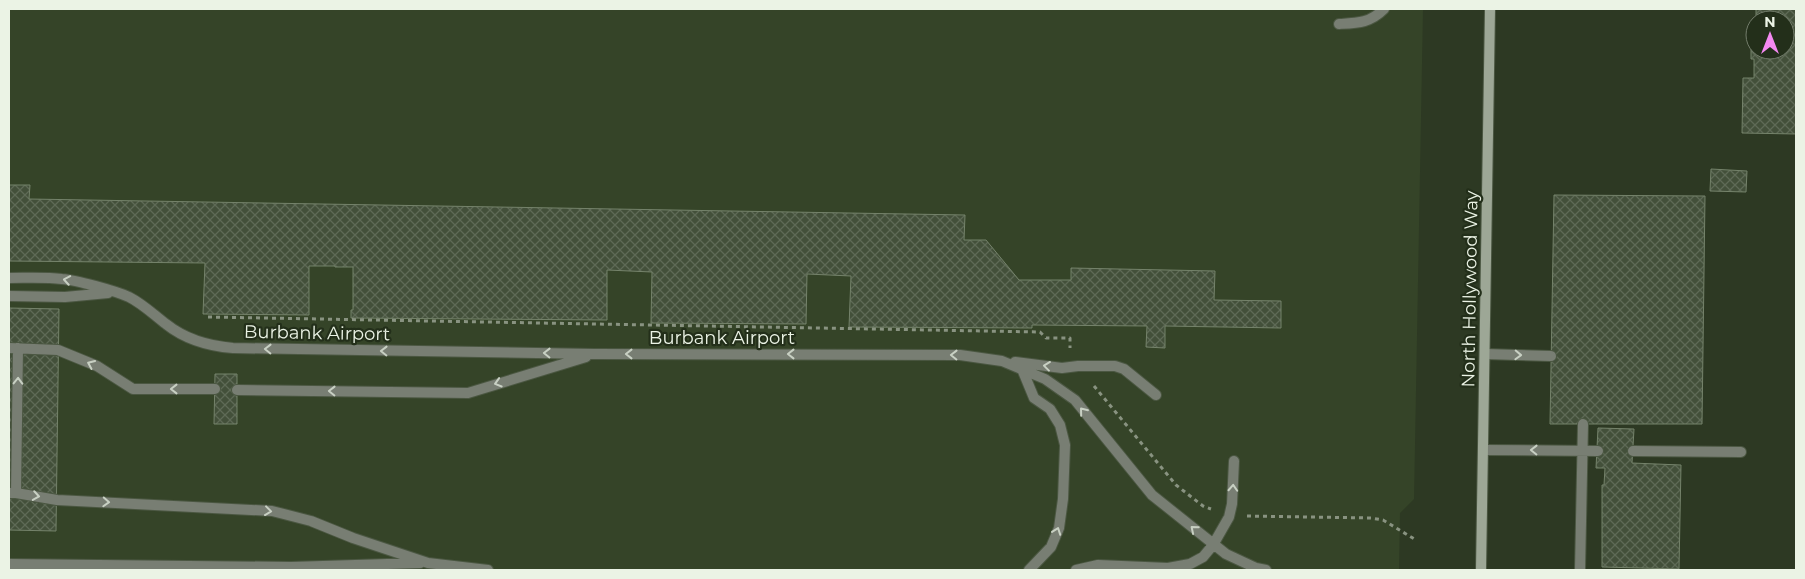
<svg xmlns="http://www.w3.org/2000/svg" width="1805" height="579" font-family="Montserrat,sans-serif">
<defs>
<pattern id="building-cross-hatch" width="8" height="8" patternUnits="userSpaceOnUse" patternTransform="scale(1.25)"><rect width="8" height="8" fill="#43503a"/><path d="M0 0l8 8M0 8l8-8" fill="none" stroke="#5e6a56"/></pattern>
</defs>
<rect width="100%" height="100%" fill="#2d3923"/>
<!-- built -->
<path fill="#354428" d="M9 9H1423L1414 499 1400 513 1399 570H9Z"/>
<!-- building -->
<path fill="url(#building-cross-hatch)" stroke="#75836b" d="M1756 9H1796V134L1742 133 1743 78H1754V59H1751V28H1755V50H1785V20H1756Z
M1711 169 1747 171 1746 192 1710 191Z
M9 185H30L29 199 965 215 964 240H986L1019 280H1071V268L1215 271 1214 300 1281 301V328L1165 326V348L1146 347 1147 326 1032 325V328L849 327 851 276 807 274 806 324 651 323 652 272 607 270V320L351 318V310H353V267H335V266H309V315L203 314 205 263 9 261Z
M1554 195 1705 196 1702 424H1550Z
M9 308 59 309 56 531 9 530Z
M215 374H237V424H214Z
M1598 428 1634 429 1632 463 1681 465 1679 569 1602 567V485H1604L1605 468H1596Z"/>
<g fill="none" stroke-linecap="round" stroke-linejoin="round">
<defs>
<path id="lane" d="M1339 24C1358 23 1370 23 1384 9
M9 278C27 278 45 277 62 279 76 280 116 291 129 297 143 304 154 315 166 324 186 340 208 346 233 348L595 354 960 355 1002 361 1045 379 1075 400 1152 495 1226 554 1256 568 1266 570
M9 296 65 297 108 293
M9 348 58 350 97 366 133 389H215
M1485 354 1551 356
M1015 362 1062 368 1078 366H1115L1124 369 1156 395
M1022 369 1034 398 1050 409 1060 425 1065 445 1063 499 1059 528 1051 547 1029 570
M237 390 468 393 586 357
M1484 450 1598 451
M1633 451 1741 452
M9 493H16L18 348
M16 493 57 500 272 511 311 521 353 538 428 563 488 570
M9 564 291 567 420 563
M1076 570 1098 565 1168 568 1190 564 1203 557 1213 545 1229 517 1232 504 1234 461
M1580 570 1583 424"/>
<path id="secondary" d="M1481 570 1490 9"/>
</defs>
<!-- lane casing -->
<use href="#lane" stroke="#4b5742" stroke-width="12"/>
<!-- secondary casing -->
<use href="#secondary" stroke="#4b5742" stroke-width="12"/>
<!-- path -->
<path stroke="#899381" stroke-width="3" stroke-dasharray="4 4" stroke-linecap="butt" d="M208 317 1040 332 1046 338H1070V348
M1094 386 1176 485 1203 506 1211 509
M1247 516 1371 518 1383 520 1416 540"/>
<!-- lane -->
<use href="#lane" stroke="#787e73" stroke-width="10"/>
<!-- secondary -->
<use href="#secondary" stroke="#9da796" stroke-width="10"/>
</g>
<!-- one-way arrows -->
<defs><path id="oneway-chevron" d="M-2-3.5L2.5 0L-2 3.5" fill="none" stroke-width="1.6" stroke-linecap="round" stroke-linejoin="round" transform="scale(1.25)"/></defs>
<g stroke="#c8d0c3">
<use href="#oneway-chevron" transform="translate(67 280) rotate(-170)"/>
<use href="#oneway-chevron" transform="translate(268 349) rotate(-179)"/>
<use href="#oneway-chevron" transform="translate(384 351) rotate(-179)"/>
<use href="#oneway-chevron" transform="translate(547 353) rotate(-179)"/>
<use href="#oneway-chevron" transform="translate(629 354) rotate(-180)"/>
<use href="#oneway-chevron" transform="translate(791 354) rotate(-180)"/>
<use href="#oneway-chevron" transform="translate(954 355) rotate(-179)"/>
<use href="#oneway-chevron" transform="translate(1518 355) rotate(2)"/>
<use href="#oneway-chevron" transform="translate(91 364) rotate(-156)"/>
<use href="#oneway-chevron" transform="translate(1047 366) rotate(-173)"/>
<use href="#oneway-chevron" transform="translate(18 381) rotate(-89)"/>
<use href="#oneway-chevron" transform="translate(498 383) rotate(163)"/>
<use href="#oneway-chevron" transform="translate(174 389) rotate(180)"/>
<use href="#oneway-chevron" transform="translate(332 391) rotate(-179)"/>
<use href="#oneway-chevron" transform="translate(1083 411) rotate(-129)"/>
<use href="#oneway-chevron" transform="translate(1534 450) rotate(-179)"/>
<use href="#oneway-chevron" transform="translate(1233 488) rotate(-87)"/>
<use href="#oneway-chevron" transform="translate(36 496) rotate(9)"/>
<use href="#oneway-chevron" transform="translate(106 502) rotate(3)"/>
<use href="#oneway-chevron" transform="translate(268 511) rotate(7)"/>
<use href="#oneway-chevron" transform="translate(1194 529) rotate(-140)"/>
<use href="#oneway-chevron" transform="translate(1057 531) rotate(-70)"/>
</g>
<g text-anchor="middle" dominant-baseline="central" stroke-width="4.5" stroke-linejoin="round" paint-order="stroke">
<!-- street labels -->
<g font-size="18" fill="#ebf3e5" stroke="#232f1a">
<text transform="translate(1470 289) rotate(-89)">North Hollywood Way</text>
<text transform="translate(317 333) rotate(1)">Burbank Airport</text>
<text x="722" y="338">Burbank Airport</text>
</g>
</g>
<!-- border -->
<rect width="1805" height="579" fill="none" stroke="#ebf3e5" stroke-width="20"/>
<!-- north arrow -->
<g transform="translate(1770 35)"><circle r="24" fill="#232f1a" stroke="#737d6b"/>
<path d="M0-4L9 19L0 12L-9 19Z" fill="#f489f1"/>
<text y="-8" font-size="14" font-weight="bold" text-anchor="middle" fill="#ebf3e5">N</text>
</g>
</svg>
